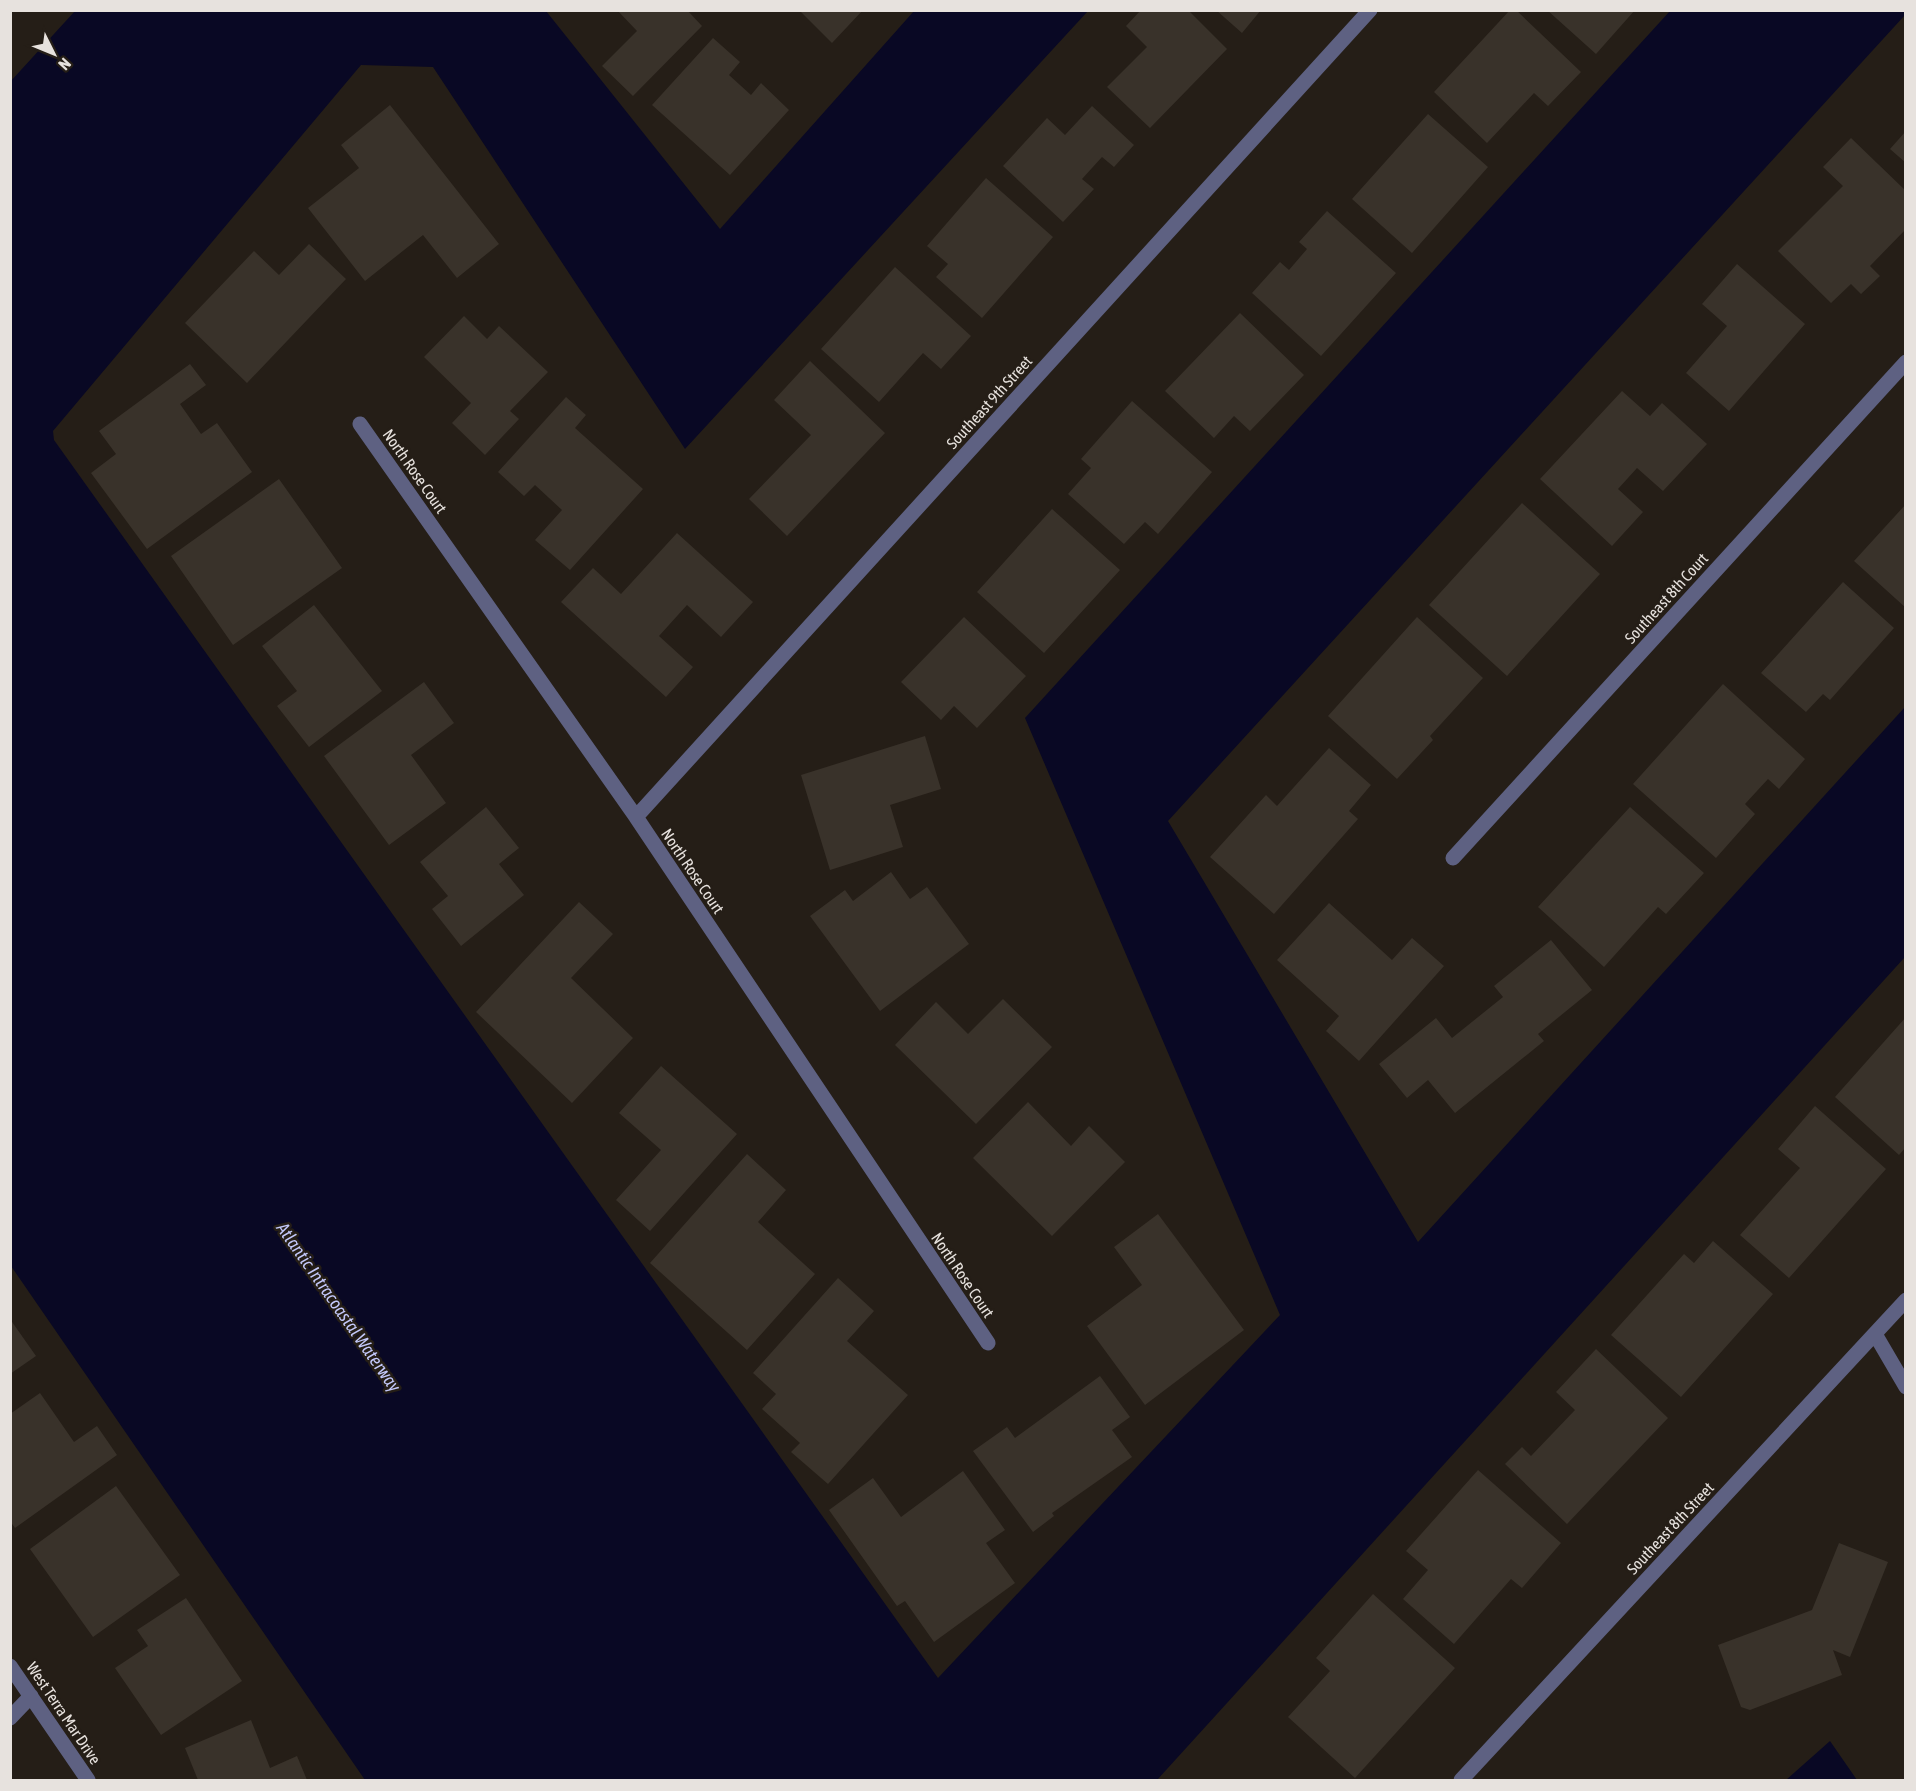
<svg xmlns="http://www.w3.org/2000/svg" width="1916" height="1791" font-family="'Asap Condensed',sans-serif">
<rect width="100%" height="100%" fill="#251e17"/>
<!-- water -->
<path fill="#090824" d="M75 11H546L720 229 914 11H1088L685 449 433 67 361 65 53 431 54 440 938 1678 1280 1315 1025 718 1670 11H1905V15L1168 821 1418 1242 1905 707V957L1157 1780H365L11 1266 10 82Z
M1830 1741 1857 1780H1786Z"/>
<!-- building -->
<path fill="#39322a" d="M617 10H687L702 26 633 96 602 66 637 31Z
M799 10H863L832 43Z
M1141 10H1188L1227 49 1150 128 1107 87 1147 47 1126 26Z
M1216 10H1261L1242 33Z
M1510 10H1516L1581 72 1548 106 1534 93 1487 143 1434 92Z
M1547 10H1635L1596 54Z
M713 38 740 62 729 75 751 95 761 83 789 110 730 175 652 105Z
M390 105 499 244 457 278 423 235 365 281 308 208 359 168 341 145Z
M1092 106 1134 145 1114 167 1102 157 1082 179 1094 189 1063 222 1003 166 1047 118 1065 135Z
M1428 114 1488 167 1412 253 1352 199Z
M1906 131V163L1890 149Z
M1851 138 1906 191V229L1870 266 1880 276 1861 294 1851 284 1831 303 1778 251 1843 186 1823 167Z
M986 178 1053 237 982 318 936 277 948 264 927 246Z
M1327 211 1396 273 1321 356 1252 293 1280 262 1289 270 1307 249 1299 242Z
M309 244 346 279 247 383 185 323 254 251 279 275Z
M1737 264 1805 324 1729 411 1686 373 1727 326 1702 304Z
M895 267 971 336 941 369 923 353 879 402 821 349Z
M1240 313 1304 375 1250 431 1234 416 1214 438 1165 391Z
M464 316 487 339 499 326 548 372 510 411 519 419 485 455 452 423 471 403 424 357Z
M810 361 885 433 787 536 749 499 811 435 774 400Z
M190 364 206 385 180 404 201 434 217 423 252 472 147 549 91 473 116 454 99 431Z
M1622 391 1650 416 1662 403 1707 444 1663 491 1637 468 1618 489 1643 512 1612 546 1540 479Z
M566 397 586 415 575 428 643 489 570 570 535 540 562 510 535 485 524 496 498 472Z
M1132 401 1212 472 1158 534 1145 522 1124 544 1068 494 1091 468 1081 459Z
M279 479 342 568 233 645 171 556Z
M1522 503 1600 574 1507 676 1429 605Z
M1906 504V608L1854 561Z
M1052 509 1120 570 1044 653 977 592Z
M677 533 753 602 721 637 687 605 659 636 693 667 666 697 561 602 593 568 621 594Z
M1843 582 1894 628 1830 700 1823 694 1806 712 1761 673Z
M314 605 382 691 309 747 277 706 297 691 262 646Z
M964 617 1026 676 977 728 954 706 941 720 901 682Z
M1417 617 1483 678 1430 736 1433 740 1397 779 1328 716Z
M424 682 454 723 411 755 446 803 389 845 324 756Z
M1723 684 1805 759 1779 789 1768 779 1745 804 1755 814 1716 858 1633 784Z
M925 736 941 789 890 805 903 847 830 870 801 775Z
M1329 748 1371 785 1349 811 1358 819 1274 914 1210 857 1266 795 1277 806Z
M486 807 519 848 499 864 524 895 461 946 432 909 448 896 420 862Z
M1630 807 1704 873 1666 914 1658 907 1604 967 1538 907Z
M891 872 910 899 927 887 969 944 880 1011 810 916 845 890 853 901Z
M579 902 613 934 571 978 633 1038 572 1103 476 1012Z
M1329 903 1392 960 1412 938 1444 966 1359 1061 1326 1031 1339 1016 1277 960Z
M1551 940 1592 990 1538 1034 1544 1041 1455 1113 1428 1080 1407 1098 1379 1064 1436 1018 1452 1038 1503 997 1494 986Z
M1003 999 1052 1047 976 1124 895 1045 936 1002 968 1034Z
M1906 1017V1147L1899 1155 1835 1097Z
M661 1066 737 1134 650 1231 616 1200 661 1150 619 1113Z
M1028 1102 1071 1146 1089 1126 1125 1162 1052 1236 973 1158Z
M1815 1106 1886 1169 1789 1278 1740 1235 1800 1168 1778 1149Z
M747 1154 786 1190 758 1222 815 1274 747 1350 650 1263Z
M1158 1214 1244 1330 1145 1405 1087 1326 1142 1285 1114 1247Z
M1713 1241 1773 1294 1681 1397 1611 1335 1684 1254 1694 1263Z
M838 1278 874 1311 847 1341 908 1395 828 1484 791 1452 800 1443 762 1409 776 1394 753 1373Z
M10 1319 36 1356 10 1374Z
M1596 1349 1668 1418 1567 1524 1505 1464 1522 1447 1531 1456 1575 1410 1556 1392Z
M1100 1376 1130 1417 1112 1430 1132 1457 1052 1513 1054 1516 1033 1532 973 1451 1007 1427 1015 1438Z
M40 1393 74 1442 97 1426 117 1455 15 1528 10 1521V1414Z
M1478 1470 1561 1543 1522 1588 1511 1579 1454 1644 1403 1599 1428 1570 1406 1551Z
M963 1471 1005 1530 986 1543 1015 1583 934 1642 905 1601 897 1606 829 1510 873 1478 901 1517Z
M116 1486 180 1575 93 1637 30 1549Z
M1839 1543 1888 1562 1850 1657 1833 1650 1842 1675 1750 1710 1741 1707 1718 1645 1812 1610Z
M1373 1594 1455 1668 1355 1778 1288 1717 1330 1671 1316 1658Z
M186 1598 242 1681 161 1735 115 1668 148 1646 137 1630Z
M251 1720 270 1768 297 1756 307 1780H198L185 1748Z"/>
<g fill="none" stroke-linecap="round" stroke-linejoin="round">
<!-- minor -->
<path stroke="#5e6182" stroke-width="15" d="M360 424 636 817 988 1343
M636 817 1370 10
M1453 858 1906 362
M1875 1334 1906 1387
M10 1666 88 1780
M10 1718 31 1696
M1461 1780 1906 1300"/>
</g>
<g text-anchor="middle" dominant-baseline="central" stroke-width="5" stroke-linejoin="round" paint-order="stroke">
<!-- street labels -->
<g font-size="16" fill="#e7e2de" stroke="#251e17">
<text transform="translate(989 402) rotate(-48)">Southeast 9th Street</text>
<text transform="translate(415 471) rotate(55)">North Rose Court</text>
<text transform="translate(1666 598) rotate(-48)">Southeast 8th Court</text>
<text transform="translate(693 871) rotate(56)">North Rose Court</text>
<text transform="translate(963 1275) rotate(56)">North Rose Court</text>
<text transform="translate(1670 1528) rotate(-47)">Southeast 8th Street</text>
<text transform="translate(64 1713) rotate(56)">West Terra Mar Drive</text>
</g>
<!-- water labels -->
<g font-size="18" font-style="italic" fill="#c3c8fa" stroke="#251e17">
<text transform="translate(339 1307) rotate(55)">Atlantic Intracoastal Waterway</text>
</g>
</g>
<!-- border -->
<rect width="1916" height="1791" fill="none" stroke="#e7e2de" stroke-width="24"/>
<!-- north arrow -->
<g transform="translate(54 54) rotate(133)" stroke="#251e17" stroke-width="4.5" paint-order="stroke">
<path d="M0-4.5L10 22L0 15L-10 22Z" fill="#e7e2de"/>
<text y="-9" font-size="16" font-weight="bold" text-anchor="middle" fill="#e7e2de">N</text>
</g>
</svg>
